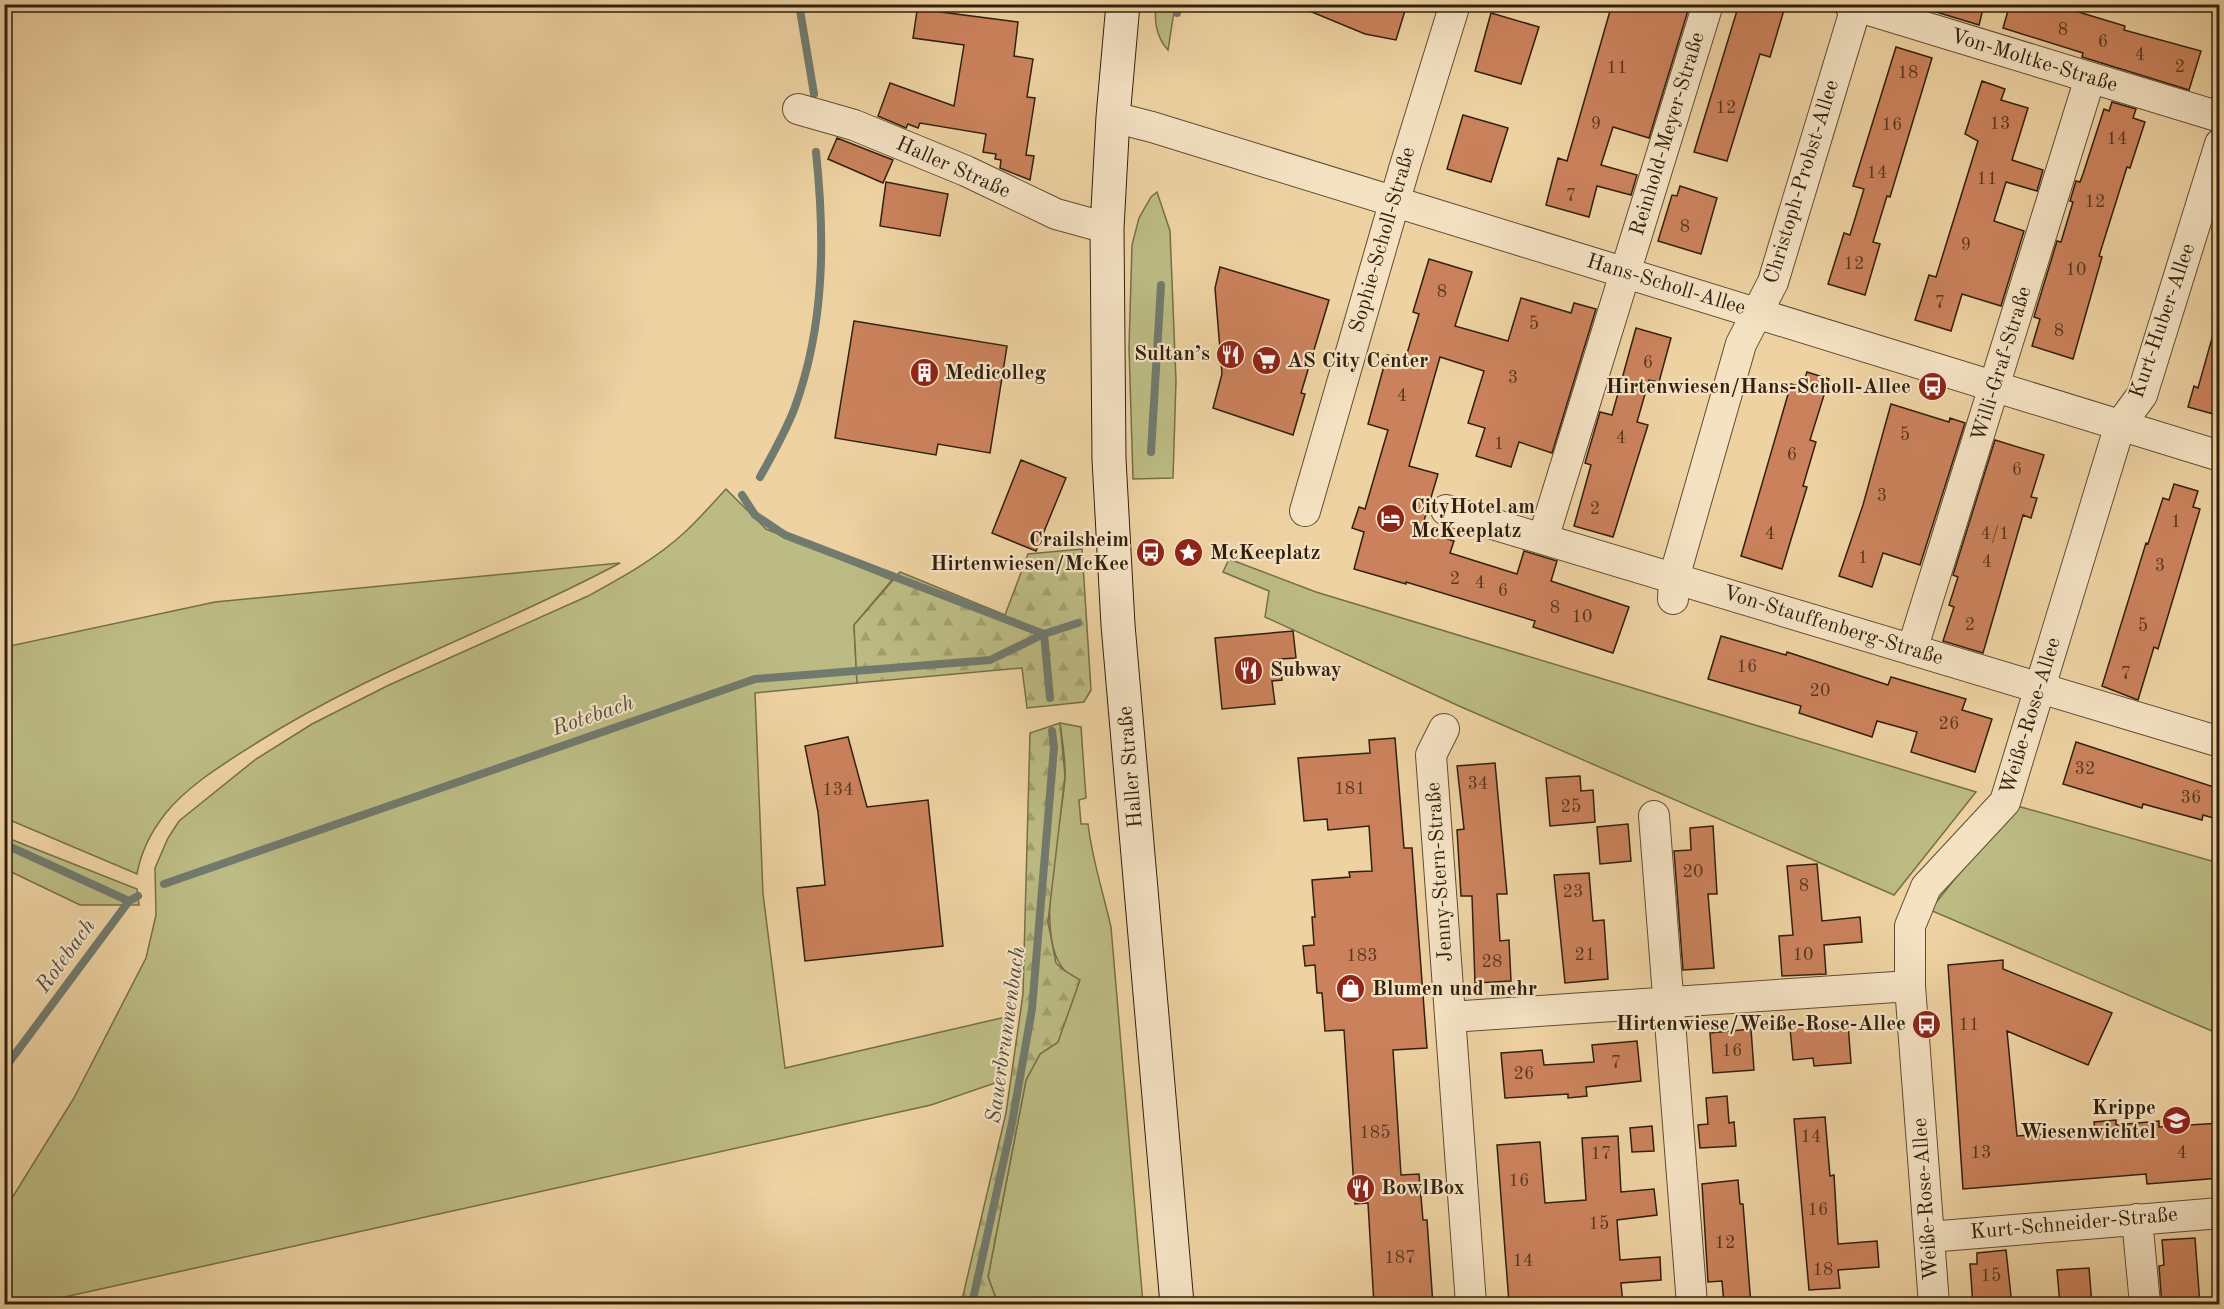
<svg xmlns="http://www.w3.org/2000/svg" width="2224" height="1309" font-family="'Old Standard TT',serif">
<defs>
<pattern id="forest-firs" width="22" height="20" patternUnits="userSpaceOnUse" patternTransform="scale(1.5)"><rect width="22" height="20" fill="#bcbb83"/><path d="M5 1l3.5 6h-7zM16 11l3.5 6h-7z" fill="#a2a070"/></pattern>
</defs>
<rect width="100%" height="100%" fill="#eed2a2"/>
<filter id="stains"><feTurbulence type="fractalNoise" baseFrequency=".00333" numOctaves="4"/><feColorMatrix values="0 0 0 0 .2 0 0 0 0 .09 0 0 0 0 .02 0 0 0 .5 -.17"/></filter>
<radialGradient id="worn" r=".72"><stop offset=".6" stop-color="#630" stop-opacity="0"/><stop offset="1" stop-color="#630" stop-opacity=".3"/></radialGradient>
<!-- green -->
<path fill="#bcbb83" stroke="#766e49" stroke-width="1.5" d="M1156 5H1175L1168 50C1156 37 1154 22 1156 5Z
M1157 192 1170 231 1176 381 1173 478 1133 479 1129 348 1132 245 1139 218 1151 197Z
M726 489 766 529 892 580 854 625 857 683 755 693 763 894 785 1068 1010 1016 1001 1081 931 1105 33 1304H5L4 1211 74 1098 146 958 156 915 155 868 168 838 179 821 256 759 312 724 389 685 588 596C621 578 656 559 685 532 699 519 713 503 726 489Z
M1229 559 1316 592 1976 792 1894 895 1459 706 1265 617 1269 591 1223 572Z
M620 563C501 627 373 669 258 742 227 762 189 784 165 814 151 832 141 851 137 874L5 818V647L215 602Z
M1060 723 1081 727 1086 798 1079 800 1081 824H1088C1092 859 1103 892 1111 927L1143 1304H998L988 1277 1026 1080 1040 1054 1058 1042 1065 971C1032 937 1062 825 1065 778 1066 760 1062 741 1060 723Z
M2014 805 2219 863V1034L1930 910Z
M5 837 137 889 139 905H80L5 869Z"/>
<!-- forest -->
<path fill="url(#forest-firs)" stroke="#766e49" stroke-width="1.5" d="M1082 549 1091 690 1084 702 1027 708 1022 668 857 683 854 625 900 572 1005 615 1028 554Z
M1060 723 1065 776 1048 922 1056 963 1065 971 1080 980 1058 1042 1040 1054 1026 1080 988 1277 998 1304H961L1006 1113 1023 994 1030 733Z"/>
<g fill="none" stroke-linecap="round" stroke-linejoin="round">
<!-- stream -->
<path stroke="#717a6e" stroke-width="8" d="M799 4 814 94
M1177 13 1178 4
M1151 452 1161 285
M760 477C773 454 786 431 795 407 825 324 825 238 816 152
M742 495 755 515 785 535 1044 634
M1044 634 1050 698
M4 844 129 901
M164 884 755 679 990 660 1044 634 1078 623
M4 1069 129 901 138 896
M972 1304 1012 1123 1032 1009 1054 747 1052 731"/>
</g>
<!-- building -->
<path fill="#cb825c" stroke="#31200f" stroke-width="1.5" d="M918 4H942L941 12 1018 22 1014 56 1033 59 1027 97 1035 98 1026 155 1034 156 1030 180 1000 168 1001 160 995 159 996 154 983 152 986 134 920 123 918 128 908 124 906 128 878 116 890 83 954 106 964 45 913 38Z
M1407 4 1396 40 1365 34 1295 5Z
M1612 4H1690L1649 138 1613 127 1601 165 1637 175 1631 195 1597 186 1589 217 1546 205 1558 158 1567 161Z
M1739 4H1766L1784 10 1770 57 1760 54 1727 161 1694 152Z
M1910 4H1969L1983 9 1979 25Z
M2010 4H2052L2125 26 2124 30 2201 51 2189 90 2082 57 2083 53 2003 28Z
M1491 13 1539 27 1521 84 1475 71Z
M1896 47 1932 58 1890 197 1887 196 1873 242 1880 244 1865 295 1828 284 1844 233 1850 235 1864 189 1853 186Z
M1982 81 2005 89 2001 100 2028 108 2012 160 2043 170 2037 191 2006 182 1994 221 2024 231 2001 306 1962 294 1951 331 1915 320 1929 275 1936 277 1978 141 1965 134Z
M2112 102 2136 109 2133 118 2145 122 2130 168 2127 167 2099 256 2102 257 2073 359 2032 346 2040 319 2034 317 2057 241 2061 242 2073 202 2070 201 2076 181 2080 182 2083 174 2104 109 2109 111Z
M1463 115 1508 128 1491 182 1447 169Z
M837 138 893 160 883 183 828 159Z
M886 182 948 194 940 236 880 226Z
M1680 186 1717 198 1701 254 1658 241 1672 195 1677 196Z
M1429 259 1472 272 1455 326 1508 341 1521 298 1571 313 1574 303 1596 309 1552 453 1519 442 1511 467 1476 456 1485 428 1468 423 1484 371 1440 357 1409 466 1438 474 1421 531 1454 541 1450 553 1517 574 1524 551 1557 561 1551 581 1629 607 1613 653 1533 627 1535 621 1406 582V584L1354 569 1364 532 1352 528 1359 507 1365 509 1388 430 1368 424 1387 355 1405 360 1419 314 1413 312Z
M1220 267 1329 300 1301 393 1305 394 1293 435 1213 408 1222 374 1215 288Z
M854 321 1007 346 990 453 938 444 936 455 835 438Z
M1636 328 1671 338 1659 382 1649 380 1637 422 1648 425 1613 537 1574 526 1591 465 1585 463 1600 412 1612 415Z
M2214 331 2220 332V404L2217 415 2188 407 2194 386 2198 388Z
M1807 372 1829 379 1810 440 1816 442 1803 486 1807 487 1782 569 1741 556 1791 384 1802 387Z
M1891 404 1949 422 1950 418 1965 423 1920 565 1883 553 1872 587 1839 576 1863 505Z
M1995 440 2044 455 2031 497 2037 498 2031 518 2023 515 1983 653 1943 641 1954 607 1949 605 1958 577 1953 575Z
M1021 460 1066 478 1036 551 992 533Z
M2174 484 2198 491 2193 507 2200 509 2158 649 2154 647 2138 700 2102 686 2146 543 2148 544 2163 498 2169 500Z
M1293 631 1296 658 1280 659 1282 680 1272 681 1275 704 1222 709 1215 638Z
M1721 636 1786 655 1787 652 1888 685 1891 677 1966 699 1962 710 1992 719 1975 772 1911 752 1917 732 1877 721 1872 737 1799 713 1801 706 1708 679Z
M848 737 867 807 928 800 943 946 805 961 797 888 825 885 818 812 805 746Z
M1395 738 1404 848H1412L1427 1048 1393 1050 1401 1175 1419 1174 1423 1220H1427L1433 1305H1374L1368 1203 1355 1204 1344 1030 1325 1031 1322 993H1317L1315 965 1305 966 1303 946 1314 945 1312 917H1315L1312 880 1350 877 1349 872 1372 871 1369 826 1328 830 1327 819 1304 821 1298 758 1370 753 1369 740Z
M2076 742 2220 789V820L2203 815 2202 820 2143 804 2142 808 2063 784Z
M1495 763 1507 894H1497L1500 941 1509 940 1511 981 1475 983 1472 896H1461L1457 830 1464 829 1457 766Z
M1580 776 1581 791 1593 790 1595 822 1550 826 1546 778Z
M1628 824 1631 861 1600 864 1597 827Z
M1713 826 1717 894H1708L1714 968 1683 970 1674 851 1691 850 1690 828Z
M1817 864 1822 921 1860 917 1862 942 1824 945 1826 974 1782 976 1779 936 1793 935 1787 866Z
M1589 873 1593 921 1604 920 1608 979 1565 983 1554 875Z
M2003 960V969L2112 1013 2088 1065 2007 1031 2017 1136 2095 1130 2094 1122 2116 1120V1125L2159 1121V1127L2220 1123V1178L2147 1184 2146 1174 1963 1189 1948 965Z
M1848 1023 1851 1063 1814 1066 1813 1058 1793 1060 1790 1028Z
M1751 1029 1754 1070 1713 1073 1710 1033Z
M1637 1041 1641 1081 1586 1087 1587 1096 1568 1098V1094L1505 1098 1501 1053 1542 1050 1544 1065 1594 1062 1592 1045Z
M1727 1096 1729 1123 1734 1122 1736 1146 1700 1148 1698 1125 1708 1124 1706 1098Z
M1825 1117 1830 1176 1834 1175 1838 1244 1877 1241 1879 1267 1838 1270 1840 1288 1809 1290 1794 1119Z
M1652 1126 1654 1151 1632 1152 1630 1128Z
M1618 1136 1621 1192 1654 1189 1657 1215 1617 1220 1620 1260 1660 1257 1661 1280 1621 1283 1623 1305H1585L1584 1298 1509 1303 1497 1145 1540 1142 1545 1203 1586 1200 1582 1138Z
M1738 1180 1740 1204H1743L1751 1305H1724L1722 1281 1708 1282 1702 1184Z
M2195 1238 2200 1305H2162L2159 1266 2164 1265 2162 1240Z
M2006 1250 2012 1305H1973L1970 1264H1977V1253Z
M2089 1268 2092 1305H2060L2057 1270Z"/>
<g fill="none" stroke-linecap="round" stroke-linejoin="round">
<defs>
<path id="minor" d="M1849 4 2220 117
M798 109 854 125 966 171 1056 214 1107 228
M1113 117 1152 127 2220 456
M1446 510 2220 742
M1305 511 1404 169 1455 4
M1543 539 1708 4
M1673 599 1674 578 1741 344 1773 282 1857 4
M1912 650 2090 78
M1444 729 1431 755 1471 1304
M1654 816 1692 1304
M1450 1017 1910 986
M2137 1219 2145 1304
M1929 1237 2220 1213
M1934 1304 1910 986V926L1926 887 2005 802 2120 425 2142 395 2220 144"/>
<path id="secondary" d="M1123 4 1113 117 1107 228 1109 459 1118 625 1177 1304"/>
</defs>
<!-- minor casing -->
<use href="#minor" stroke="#604c34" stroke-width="32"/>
<!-- secondary casing -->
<use href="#secondary" stroke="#31200f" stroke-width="35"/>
<!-- minor -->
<use href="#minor" stroke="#f4e2c3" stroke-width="30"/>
<!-- secondary -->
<use href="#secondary" stroke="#f4e2c3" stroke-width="33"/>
</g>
<!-- icons -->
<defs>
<symbol id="restaurant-disc" viewBox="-11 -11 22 22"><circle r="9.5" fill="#8f2418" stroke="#f4e2c3"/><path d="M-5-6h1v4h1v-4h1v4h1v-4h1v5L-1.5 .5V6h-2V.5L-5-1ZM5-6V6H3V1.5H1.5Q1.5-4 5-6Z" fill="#fff"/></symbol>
<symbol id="supermarket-disc" viewBox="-11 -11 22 22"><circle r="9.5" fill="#8f2418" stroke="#f4e2c3"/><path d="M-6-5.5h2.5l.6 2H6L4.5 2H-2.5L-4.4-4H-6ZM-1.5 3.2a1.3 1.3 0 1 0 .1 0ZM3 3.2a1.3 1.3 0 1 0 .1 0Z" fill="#fff"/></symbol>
<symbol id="building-disc" viewBox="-11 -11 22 22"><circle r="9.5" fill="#8f2418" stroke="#f4e2c3"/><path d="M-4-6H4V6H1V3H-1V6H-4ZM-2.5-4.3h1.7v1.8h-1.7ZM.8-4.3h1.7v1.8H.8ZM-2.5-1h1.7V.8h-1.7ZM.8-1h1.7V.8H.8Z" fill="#fff"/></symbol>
<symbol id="bus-disc" viewBox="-11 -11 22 22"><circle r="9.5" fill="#8f2418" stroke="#f4e2c3"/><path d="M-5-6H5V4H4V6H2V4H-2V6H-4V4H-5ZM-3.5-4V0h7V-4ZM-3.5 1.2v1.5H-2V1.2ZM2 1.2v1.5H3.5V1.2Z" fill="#fff"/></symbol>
<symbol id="hotel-disc" viewBox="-11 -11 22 22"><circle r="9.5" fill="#8f2418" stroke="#f4e2c3"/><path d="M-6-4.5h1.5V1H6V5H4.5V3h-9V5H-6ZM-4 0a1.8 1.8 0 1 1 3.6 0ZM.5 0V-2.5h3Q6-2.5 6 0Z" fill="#fff"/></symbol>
<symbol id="sight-disc" viewBox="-11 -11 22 22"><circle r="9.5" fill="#8f2418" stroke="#f4e2c3"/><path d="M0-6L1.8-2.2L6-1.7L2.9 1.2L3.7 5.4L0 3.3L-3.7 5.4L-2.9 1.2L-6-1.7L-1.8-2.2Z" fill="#fff"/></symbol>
<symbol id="shop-disc" viewBox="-11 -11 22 22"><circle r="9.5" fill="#8f2418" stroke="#f4e2c3"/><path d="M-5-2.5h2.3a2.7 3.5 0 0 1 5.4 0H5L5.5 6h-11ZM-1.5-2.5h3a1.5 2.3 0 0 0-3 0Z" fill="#fff"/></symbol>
<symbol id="school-disc" viewBox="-11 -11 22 22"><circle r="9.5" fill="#8f2418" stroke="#f4e2c3"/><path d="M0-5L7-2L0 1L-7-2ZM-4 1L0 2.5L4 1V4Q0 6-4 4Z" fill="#fff"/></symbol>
</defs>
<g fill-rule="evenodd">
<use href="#restaurant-disc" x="1214" y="338" width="33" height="33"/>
<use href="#supermarket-disc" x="1250" y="344" width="33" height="33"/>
<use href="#building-disc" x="908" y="356" width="33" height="33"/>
<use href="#bus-disc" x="1916" y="370" width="33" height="33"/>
<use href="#hotel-disc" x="1374" y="502" width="33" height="33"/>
<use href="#bus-disc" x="1134" y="536" width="33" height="33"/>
<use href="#sight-disc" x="1172" y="536" width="33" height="33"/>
<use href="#restaurant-disc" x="1232" y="654" width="33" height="33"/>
<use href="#shop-disc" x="1334" y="972" width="33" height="33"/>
<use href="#bus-disc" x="1910" y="1008" width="33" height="33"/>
<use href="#school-disc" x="2160" y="1104" width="33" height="33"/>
<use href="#restaurant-disc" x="1344" y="1172" width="33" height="33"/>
</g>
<g text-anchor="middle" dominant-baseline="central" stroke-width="4.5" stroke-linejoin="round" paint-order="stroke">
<!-- number labels -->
<g font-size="18" fill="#583822">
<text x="2063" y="30">8</text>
<text x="2103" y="42">6</text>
<text x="2140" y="55">4</text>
<text x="2180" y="67">2</text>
<text x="1617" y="68">11</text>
<text x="1908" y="73">18</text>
<text x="1726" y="108">12</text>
<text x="1596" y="124">9</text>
<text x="2000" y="124">13</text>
<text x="1892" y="125">16</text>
<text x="2117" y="139">14</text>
<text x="1877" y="173">14</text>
<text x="1987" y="179">11</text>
<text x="1571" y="196">7</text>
<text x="2095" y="202">12</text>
<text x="1685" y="227">8</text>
<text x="1966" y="245">9</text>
<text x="1854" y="264">12</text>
<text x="2076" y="270">10</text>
<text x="1442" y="292">8</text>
<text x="1940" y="303">7</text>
<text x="1534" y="324">5</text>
<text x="2059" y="331">8</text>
<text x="1648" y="363">6</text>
<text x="1513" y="378">3</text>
<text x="1402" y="396">4</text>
<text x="1905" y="435">5</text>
<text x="1621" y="438">4</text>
<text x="1499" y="444">1</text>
<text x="1792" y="455">6</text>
<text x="2017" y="470">6</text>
<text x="1882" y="496">3</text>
<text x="1595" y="509">2</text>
<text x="2176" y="522">1</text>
<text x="1770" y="534">4</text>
<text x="1995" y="534">4/1</text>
<text x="1863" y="558">1</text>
<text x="1987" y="562">4</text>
<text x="2160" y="566">3</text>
<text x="1455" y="579">2</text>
<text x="1480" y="583">4</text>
<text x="1503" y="591">6</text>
<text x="1555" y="608">8</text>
<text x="1582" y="617">10</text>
<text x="1970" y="625">2</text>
<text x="2143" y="626">5</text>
<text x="1747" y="667">16</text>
<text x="2126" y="674">7</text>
<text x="1820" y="691">20</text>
<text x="1949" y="724">26</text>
<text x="2085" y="769">32</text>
<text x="1478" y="784">34</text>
<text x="1350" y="789">181</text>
<text x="838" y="790">134</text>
<text x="2191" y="798">36</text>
<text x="1571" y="807">25</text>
<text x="1693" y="872">20</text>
<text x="1804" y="886">8</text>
<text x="1573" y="892">23</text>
<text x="1585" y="955">21</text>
<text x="1803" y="955">10</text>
<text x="1362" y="956">183</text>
<text x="1492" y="962">28</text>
<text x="1969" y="1025">11</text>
<text x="1732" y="1051">16</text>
<text x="1616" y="1063">7</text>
<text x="1524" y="1074">26</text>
<text x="1375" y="1133">185</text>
<text x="1811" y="1137">14</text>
<text x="1981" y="1153">13</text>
<text x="2182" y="1153">4</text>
<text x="1601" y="1154">17</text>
<text x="1519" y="1181">16</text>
<text x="1818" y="1210">16</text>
<text x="1599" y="1224">15</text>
<text x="1725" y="1243">12</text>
<text x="1400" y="1258">187</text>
<text x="1523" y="1261">14</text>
<text x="1823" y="1270">18</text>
<text x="1991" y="1276">15</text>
</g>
<!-- street labels -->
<g font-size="21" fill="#31200f" stroke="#f4e2c3">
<text transform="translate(2034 61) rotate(17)">Von-Moltke-Straße</text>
<text transform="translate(1668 134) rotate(-73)">Reinhold-Meyer-Straße</text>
<text transform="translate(953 168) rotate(24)">Haller Straße</text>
<text transform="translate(1802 182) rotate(-73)">Christoph-Probst-Allee</text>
<text transform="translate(1383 240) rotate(-74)">Sophie-Scholl-Straße</text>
<text transform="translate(1666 285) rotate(17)">Hans-Scholl-Allee</text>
<text transform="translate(2163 321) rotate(-71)">Kurt-Huber-Allee</text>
<text transform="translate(2002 364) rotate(-73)">Willi-Graf-Straße</text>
<text transform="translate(1833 626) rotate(17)">Von-Stauffenberg-Straße</text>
<text transform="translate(2031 716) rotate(-73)">Weiße-Rose-Allee</text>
<text transform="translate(1131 767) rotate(-95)">Haller Straße</text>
<text transform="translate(1440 872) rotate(-94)">Jenny-Stern-Straße</text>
<text transform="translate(1926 1199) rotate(-94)">Weiße-Rose-Allee</text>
<text transform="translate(2074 1224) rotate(-5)">Kurt-Schneider-Straße</text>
</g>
<!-- poi labels -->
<g font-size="21" font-weight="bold" fill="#31200f" stroke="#f4e2c3" text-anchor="start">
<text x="1210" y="354" text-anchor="end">Sultan’s</text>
<text x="1287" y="361">AS City Center</text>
<text x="945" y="373">Medicolleg</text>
<text x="1911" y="387" text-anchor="end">Hirtenwiesen/Hans-Scholl-Allee</text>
<text x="1411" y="507">CityHotel am<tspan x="1411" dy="24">McKeeplatz</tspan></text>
<text x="1129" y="540" text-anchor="end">Crailsheim<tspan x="1129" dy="24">Hirtenwiesen/McKee</tspan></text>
<text x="1210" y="553">McKeeplatz</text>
<text x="1270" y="670">Subway</text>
<text x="1372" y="989">Blumen und mehr</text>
<text x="1906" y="1024" text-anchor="end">Hirtenwiese/Weiße-Rose-Allee</text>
<text x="2156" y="1108" text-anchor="end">Krippe<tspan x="2156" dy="24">Wiesenwichtel</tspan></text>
<text x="1381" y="1188">BowlBox</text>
</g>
<!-- water labels -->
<g font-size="22" font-style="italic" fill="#514d3f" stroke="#f4e2c3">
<text transform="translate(593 716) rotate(-19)">Rotebach</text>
<text transform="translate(66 956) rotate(-54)">Rotebach</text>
<text transform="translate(1006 1035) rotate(-82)">Sauerbrunnenbach</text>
</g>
</g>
<!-- margin -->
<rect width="2224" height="1309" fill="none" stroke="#eed2a2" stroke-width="24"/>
<rect x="6" y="6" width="2212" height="1297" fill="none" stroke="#31200f" stroke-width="3"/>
<rect x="12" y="12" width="2200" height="1285" fill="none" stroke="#31200f" stroke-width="1.5"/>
<rect width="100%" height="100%" filter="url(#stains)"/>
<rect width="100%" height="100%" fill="url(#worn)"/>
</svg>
